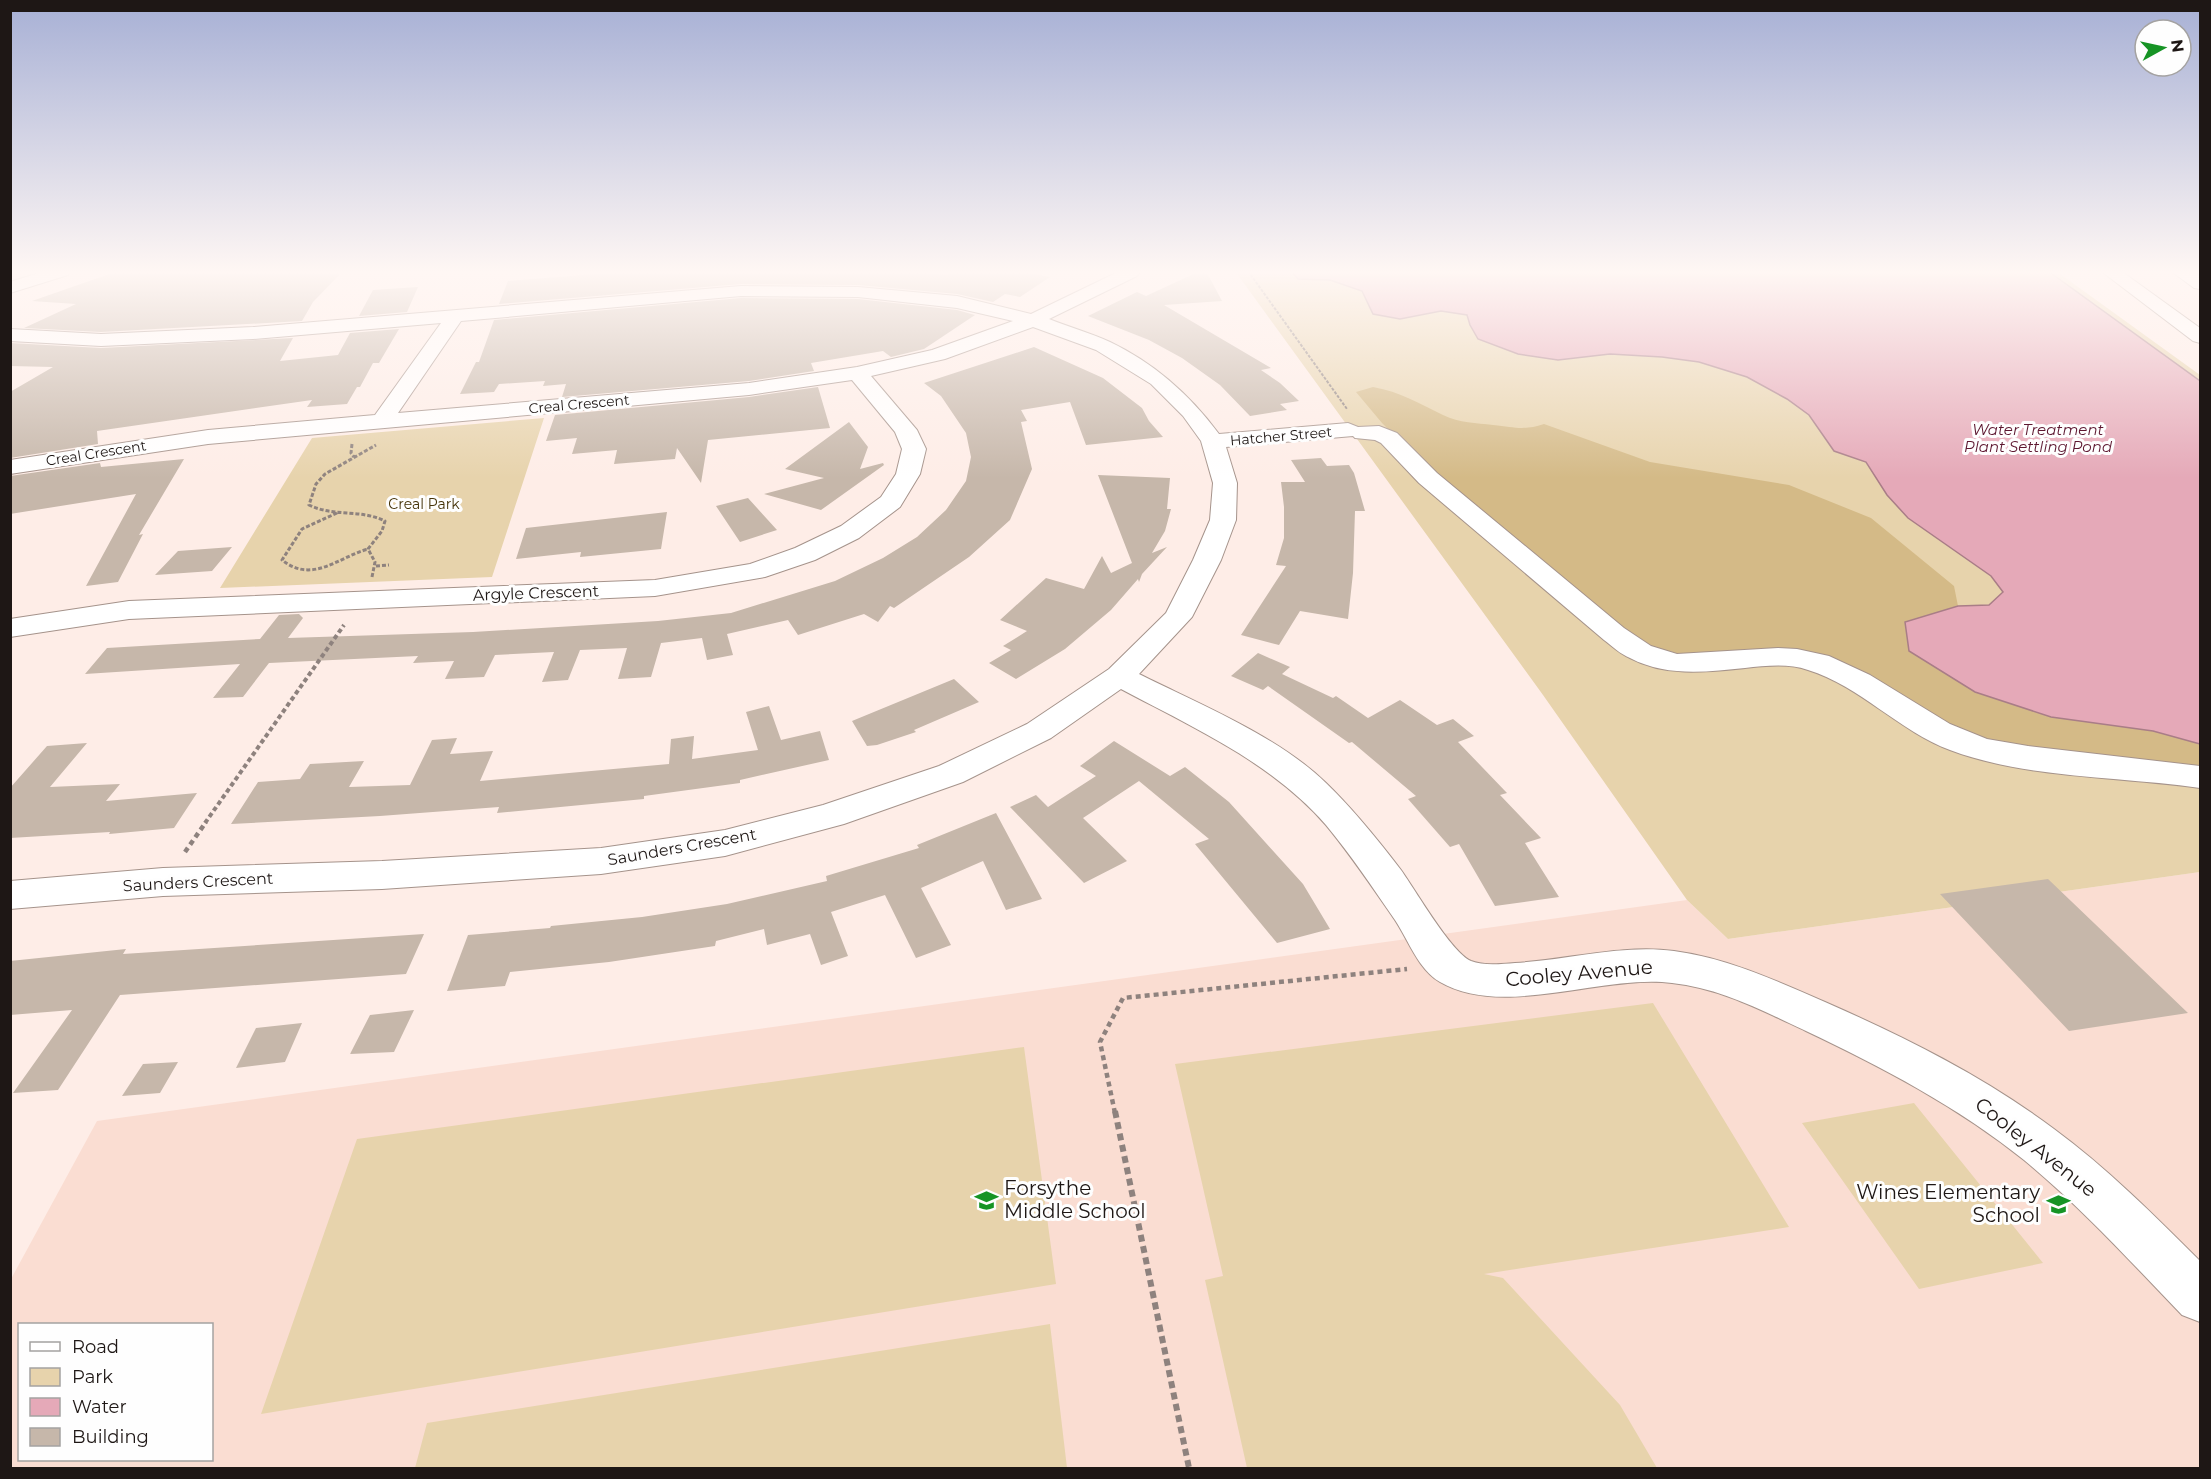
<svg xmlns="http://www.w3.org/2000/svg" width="2211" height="1479" font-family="Montserrat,sans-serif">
<rect width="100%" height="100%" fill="#feede7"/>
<!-- built -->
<path fill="#faddd2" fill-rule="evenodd" d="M2200 872V1468H11V1279L97 1121 1687 900 1728 939ZM20 1324H212V1460H20Z"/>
<!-- green -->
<path fill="#e7d3ac" d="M1235 271H2056L2200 375V872L1728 939 1687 900 1543 695Z
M544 418 492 577 220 588 312 438Z
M1653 1003 1789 1227 1484 1274 1503 1278 1620 1405 1657 1468H1247L1205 1280 1223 1276 1175 1064Z
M1024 1047 1056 1284 261 1414 357 1139Z
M1914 1103 2043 1263 1919 1289 1802 1123Z
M1050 1324 1067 1468H415L427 1423Z"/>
<!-- forest -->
<path fill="#d4ba87" d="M1373 387C1401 392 1418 403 1443 415 1460 423 1476 423 1493 425 1515 427 1523 431 1544 424L1650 462 1789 485 1871 518 1954 586 1958 606 1905 623 2153 731 2200 744V772L1994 746 1792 651 1748 649 1710 654H1679L1645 644 1613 620 1415 456 1382 423 1356 392Z"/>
<!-- water -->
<path fill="#e5a9b8" stroke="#a97d87" stroke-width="1.5" d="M1291 271H2048L2200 381V744L2153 731 2051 717 1975 692 1909 651 1905 622 1958 606 1989 605 2003 592 1991 576 1908 518 1887 495 1866 462 1834 451 1809 415 1787 399 1747 377 1699 362 1662 357 1610 354 1558 360 1518 354 1478 339 1470 325 1467 315 1441 311 1400 319 1373 314 1362 291 1330 280 1298 279Z"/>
<!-- building -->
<path fill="#c6b7aa" d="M118 271H343L313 302 302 321 101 332 24 328 76 304 32 301Z
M633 271H904L947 275 952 271H1020L1050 277 1020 297 1005 294 993 302 957 294 858 285 741 284 499 304 508 281Z
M1200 271H1206L1222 301 1164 305 1271 368 1261 370 1280 383 1299 401 1280 404 1287 410 1250 416 1220 385 1182 358 1149 340 1088 316 1137 292 1146 296Z
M418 287 407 312 359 316 373 290Z
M741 298 858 299 957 310 975 315 924 349 891 357 883 351 811 363 814 371 749 381 562 397 566 384 543 386 545 381 499 384 494 392 460 394 476 362H479L494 320Z
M399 329 379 363H373L360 387H357L347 404 307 407 312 400 97 431 98 444 10 458V392L53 367 10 366V343L101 348 293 338 280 361 338 355 350 333Z
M1034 347 1103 378 1142 408 1149 421 1163 437 1086 445 1070 402 1021 410 1027 421 1021 422 1032 469 1010 520 969 557 894 608 890 606 878 622 864 614 798 635 788 620 727 634 733 655 707 660 702 638 661 643 651 677 618 679 627 648 580 650 568 680 542 682 554 652 495 655 484 677 445 679 454 661 413 663 418 656 269 663 243 697 213 698 240 664 85 674 107 648 260 639 279 615 299 614 303 618 288 638 473 632 658 621 731 613 835 581 883 558 917 537 946 510 966 481 971 457 966 433 941 396 924 383Z
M818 387 830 428 708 440 701 483 677 448 675 459 614 464 617 450 572 454 577 438 546 441 555 415 749 397Z
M849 422 868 447 860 469 883 463 884 465 821 510 764 494 824 478 785 469Z
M1321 458 1327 466 1349 465 1354 473 1365 511H1355L1353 573 1348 619 1300 611 1279 645 1241 635 1286 566 1276 565 1284 538V507L1281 482H1305L1291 460Z
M184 459 139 535 143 534 118 582 86 586 136 494 10 514V476L100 463 101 467Z
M1098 475 1170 478 1167 509H1171L1165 531 1152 553 1167 547 1142 574 1139 582 1138 579 1111 610 1065 649 1016 679 989 663 1011 650 1003 646 1027 631 1000 620 1046 578 1084 589 1102 556 1111 573 1132 563Z
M748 498 777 530 740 542 716 506Z
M667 512 661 549 580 557 581 552 516 559 526 528Z
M232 547 212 571 155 575 178 551Z
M1258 653 1290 667 1282 674 1333 698 1336 696 1368 718 1400 700 1437 725 1453 719 1474 736 1458 742 1507 793 1500 795 1541 838 1525 843 1559 897 1495 906 1459 844 1450 847 1408 799 1416 796 1352 742 1349 743 1268 686 1263 690 1231 676Z
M954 679 979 702 914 730 916 732 877 745 867 746 852 721Z
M769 706 781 740 820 731 829 760 740 780V783L644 796V799L497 813 499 807 380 816 231 824 258 782 300 779 310 764 364 761 349 787 410 785 432 740 457 738 450 754 493 751 480 781 669 764 671 739 694 736 692 759 758 750 746 712Z
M1114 741 1170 776 1185 767 1229 802 1303 884 1330 929 1277 943 1195 844 1209 839 1139 781 1083 818 1127 861 1084 883 1010 807 1036 795 1048 807 1096 776 1080 766Z
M87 743 50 787 120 784 106 801 197 793 174 828 109 834 110 832 10 838V788L47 746Z
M996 813 1042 899 1006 910 983 861 921 888 951 945 916 958 885 895 831 912 848 956 821 965 810 934 767 945 764 929 716 941 715 946 609 962 510 972 505 986 447 991 468 935 550 928 551 926 642 917 727 904 827 881 826 876 919 848 917 845Z
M2048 879 2188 1013 2069 1031 1940 894Z
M424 934 406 974 120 995 58 1090 13 1093 72 1010 10 1015V961L126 949 123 954Z
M414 1010 394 1052 350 1054 370 1015Z
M302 1023 285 1062 236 1068 256 1028Z
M178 1062 160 1093 122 1096 143 1064Z"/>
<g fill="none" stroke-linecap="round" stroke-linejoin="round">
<defs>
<path id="minor" d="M1120 271 1140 272 1137 276 1049 319C1069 327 1091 333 1110 342 1154 363 1190 395 1219 434L1348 423 1358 427 1379 426 1397 433 1437 473 1624 628 1651 646 1677 654 1778 648 1797 649 1829 656 1870 675 1950 724 1987 739 2028 746 2200 766V788C2119 776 2027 779 1950 750 1899 731 1860 686 1808 670 1788 663 1765 666 1745 668 1706 672 1666 677 1630 658 1620 654 1612 646 1604 640L1419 483 1381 443 1375 440 1355 438 1353 436 1226 447 1237 483 1236 520 1221 560 1192 617 1139 674C1199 704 1278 736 1326 783 1354 810 1378 840 1401 870 1416 891 1451 952 1471 961 1483 966 1502 964 1515 963 1568 960 1622 944 1674 951 1727 958 1777 981 1825 1002 1905 1037 1983 1076 2054 1129 2107 1168 2154 1215 2200 1261V1322L2182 1315C2131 1262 2081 1207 2024 1160 1958 1107 1882 1067 1806 1031 1763 1011 1720 988 1672 983 1602 974 1503 1019 1440 982 1418 969 1409 941 1395 920 1373 888 1351 855 1326 825 1271 762 1194 728 1121 689L1051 738 963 782 844 824 725 856 601 874 382 889 163 896 10 909V881L163 868 382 861 601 848 725 830 823 805 939 766 1027 724 1109 669 1166 613 1193 560 1210 520 1213 483 1201 441 1183 416 1151 384 1096 350 1033 327 945 359 871 376 917 430 926 449 920 474 900 507 859 538 815 560 765 577 655 596 129 619 10 637V619L129 601 655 580 750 564 795 548 841 526 881 497 896 474 902 449 895 432 852 380 749 395 208 444 10 474V460L208 430 375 415 441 323 253 339 101 346 10 341V329L101 334 253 327 741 286 858 287 957 296 1031 314ZM741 296 858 297 957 308 1013 321 932 350 857 367 749 383 398 413 461 321Z"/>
<path id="major" d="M45 271H71L68 275 10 293V282Z"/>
<path id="highway" d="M2101 271H2121L2200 328V343L2193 341Z
M2171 271H2192L2200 276V289L2194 288Z"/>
</defs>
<!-- minor casing -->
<use href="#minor" stroke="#a5938b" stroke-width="2"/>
<!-- major casing -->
<use href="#major" stroke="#a5938b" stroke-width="2"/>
<!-- highway casing -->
<use href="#highway" stroke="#a5938b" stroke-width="2"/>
<!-- path-far4 -->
<path stroke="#8e827e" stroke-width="2" stroke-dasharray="3 1.5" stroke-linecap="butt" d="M1248 271 1347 409"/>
<!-- path-far3 -->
<path stroke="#8e827e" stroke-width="3" stroke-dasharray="4 2" stroke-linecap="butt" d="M352 444 351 453 354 457
M337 513 302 529 282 560C312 584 337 558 368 549
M376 566 389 565
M372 577 375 562 368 549 382 531 385 521C361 509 333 517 309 505L316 484 325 474 376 445"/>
<!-- path-far2 -->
<path stroke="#8e827e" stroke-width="4" stroke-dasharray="4.5 3" stroke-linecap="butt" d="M205 823 344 625"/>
<!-- path-far1 -->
<path stroke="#8e827e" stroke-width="4.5" stroke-dasharray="5 4" stroke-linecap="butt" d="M185 852 206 822
M1115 1113 1100 1042 1123 998 1407 969"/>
<!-- path -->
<path stroke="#8e827e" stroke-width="6" stroke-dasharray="7 4.5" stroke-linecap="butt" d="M1115 1111 1189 1468"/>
<!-- minor -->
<use href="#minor" fill="#fff" fill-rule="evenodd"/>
<!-- major -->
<use href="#major" fill="#fff" fill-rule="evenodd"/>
<!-- highway -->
<use href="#highway" fill="#fff" fill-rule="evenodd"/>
</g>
<!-- sky -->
<linearGradient id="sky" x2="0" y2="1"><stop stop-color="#a7b0d5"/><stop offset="0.57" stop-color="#fff7f4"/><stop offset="1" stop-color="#fff7f4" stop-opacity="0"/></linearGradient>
<rect width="2211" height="478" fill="url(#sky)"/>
<!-- icons -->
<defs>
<symbol id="school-bare" viewBox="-9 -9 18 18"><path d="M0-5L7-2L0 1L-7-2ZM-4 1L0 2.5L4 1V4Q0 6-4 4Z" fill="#169425" stroke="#fefefe" stroke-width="2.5" paint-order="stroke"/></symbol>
</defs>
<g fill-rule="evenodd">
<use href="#school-bare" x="970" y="1184" width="33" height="33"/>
<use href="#school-bare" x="2042" y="1188" width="33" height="33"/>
</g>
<g text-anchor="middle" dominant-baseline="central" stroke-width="6" stroke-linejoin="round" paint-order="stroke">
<!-- far-street labels -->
<g font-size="14" fill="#1e1715" stroke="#fefefe">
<text transform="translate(579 404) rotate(-5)">Creal Crescent</text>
<text transform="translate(1281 436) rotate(-5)">Hatcher Street</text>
<text transform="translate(96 453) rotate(-9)">Creal Crescent</text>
</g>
<!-- far-park labels -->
<g font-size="14" fill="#443207" stroke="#fefefe">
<text x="424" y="504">Creal Park</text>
</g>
<!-- far-water labels -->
<g font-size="15" font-style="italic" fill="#5d1730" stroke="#fefefe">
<text x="2038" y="429">Water Treatment<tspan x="2038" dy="17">Plant Settling Pond</tspan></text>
</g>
<!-- street labels -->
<g font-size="16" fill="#1e1715" stroke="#fefefe">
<text transform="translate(536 593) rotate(-2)">Argyle Crescent</text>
<text transform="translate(682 847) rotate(-10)">Saunders Crescent</text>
<text transform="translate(198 882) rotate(-3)">Saunders Crescent</text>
</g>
<!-- near-street labels -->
<g font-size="20" fill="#1e1715" stroke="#fefefe">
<text transform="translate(1579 973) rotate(-5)">Cooley Avenue</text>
<text transform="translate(2036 1147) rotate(38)">Cooley Avenue</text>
</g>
<!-- near-poi labels -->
<g font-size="20" fill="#1e1715" stroke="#fefefe" text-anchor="start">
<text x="1004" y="1188">Forsythe<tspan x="1004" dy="23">Middle School</tspan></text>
<text x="2040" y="1192" text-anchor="end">Wines Elementary<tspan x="2040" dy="23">School</tspan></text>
</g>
</g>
<!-- border -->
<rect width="2211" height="1479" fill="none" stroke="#1e1715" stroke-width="24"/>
<!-- legend -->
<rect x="18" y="1323" width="195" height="138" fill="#fefefe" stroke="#a4a2a1" stroke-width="1.5"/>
<rect x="30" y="1342" width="30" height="9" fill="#ffffff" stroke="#a4a2a1" stroke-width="1.5"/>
<text x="72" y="1353" font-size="18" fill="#1e1715">Road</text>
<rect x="30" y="1368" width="30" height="18" fill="#e7d3ac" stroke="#a4a2a1" stroke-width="1.5"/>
<text x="72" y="1383" font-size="18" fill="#1e1715">Park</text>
<rect x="30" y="1398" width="30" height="18" fill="#e5a9b8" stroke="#a4a2a1" stroke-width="1.5"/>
<text x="72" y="1413" font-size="18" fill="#1e1715">Water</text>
<rect x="30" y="1428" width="30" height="18" fill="#c6b7aa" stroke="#a4a2a1" stroke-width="1.5"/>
<text x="72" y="1443" font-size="18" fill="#1e1715">Building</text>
<!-- north arrow -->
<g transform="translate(2163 48) rotate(82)"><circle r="28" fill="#fefefe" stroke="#a4a2a1" stroke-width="1.5"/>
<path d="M0-4.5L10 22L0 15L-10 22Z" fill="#169425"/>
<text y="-9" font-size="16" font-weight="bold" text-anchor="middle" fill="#1e1715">N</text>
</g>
</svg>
